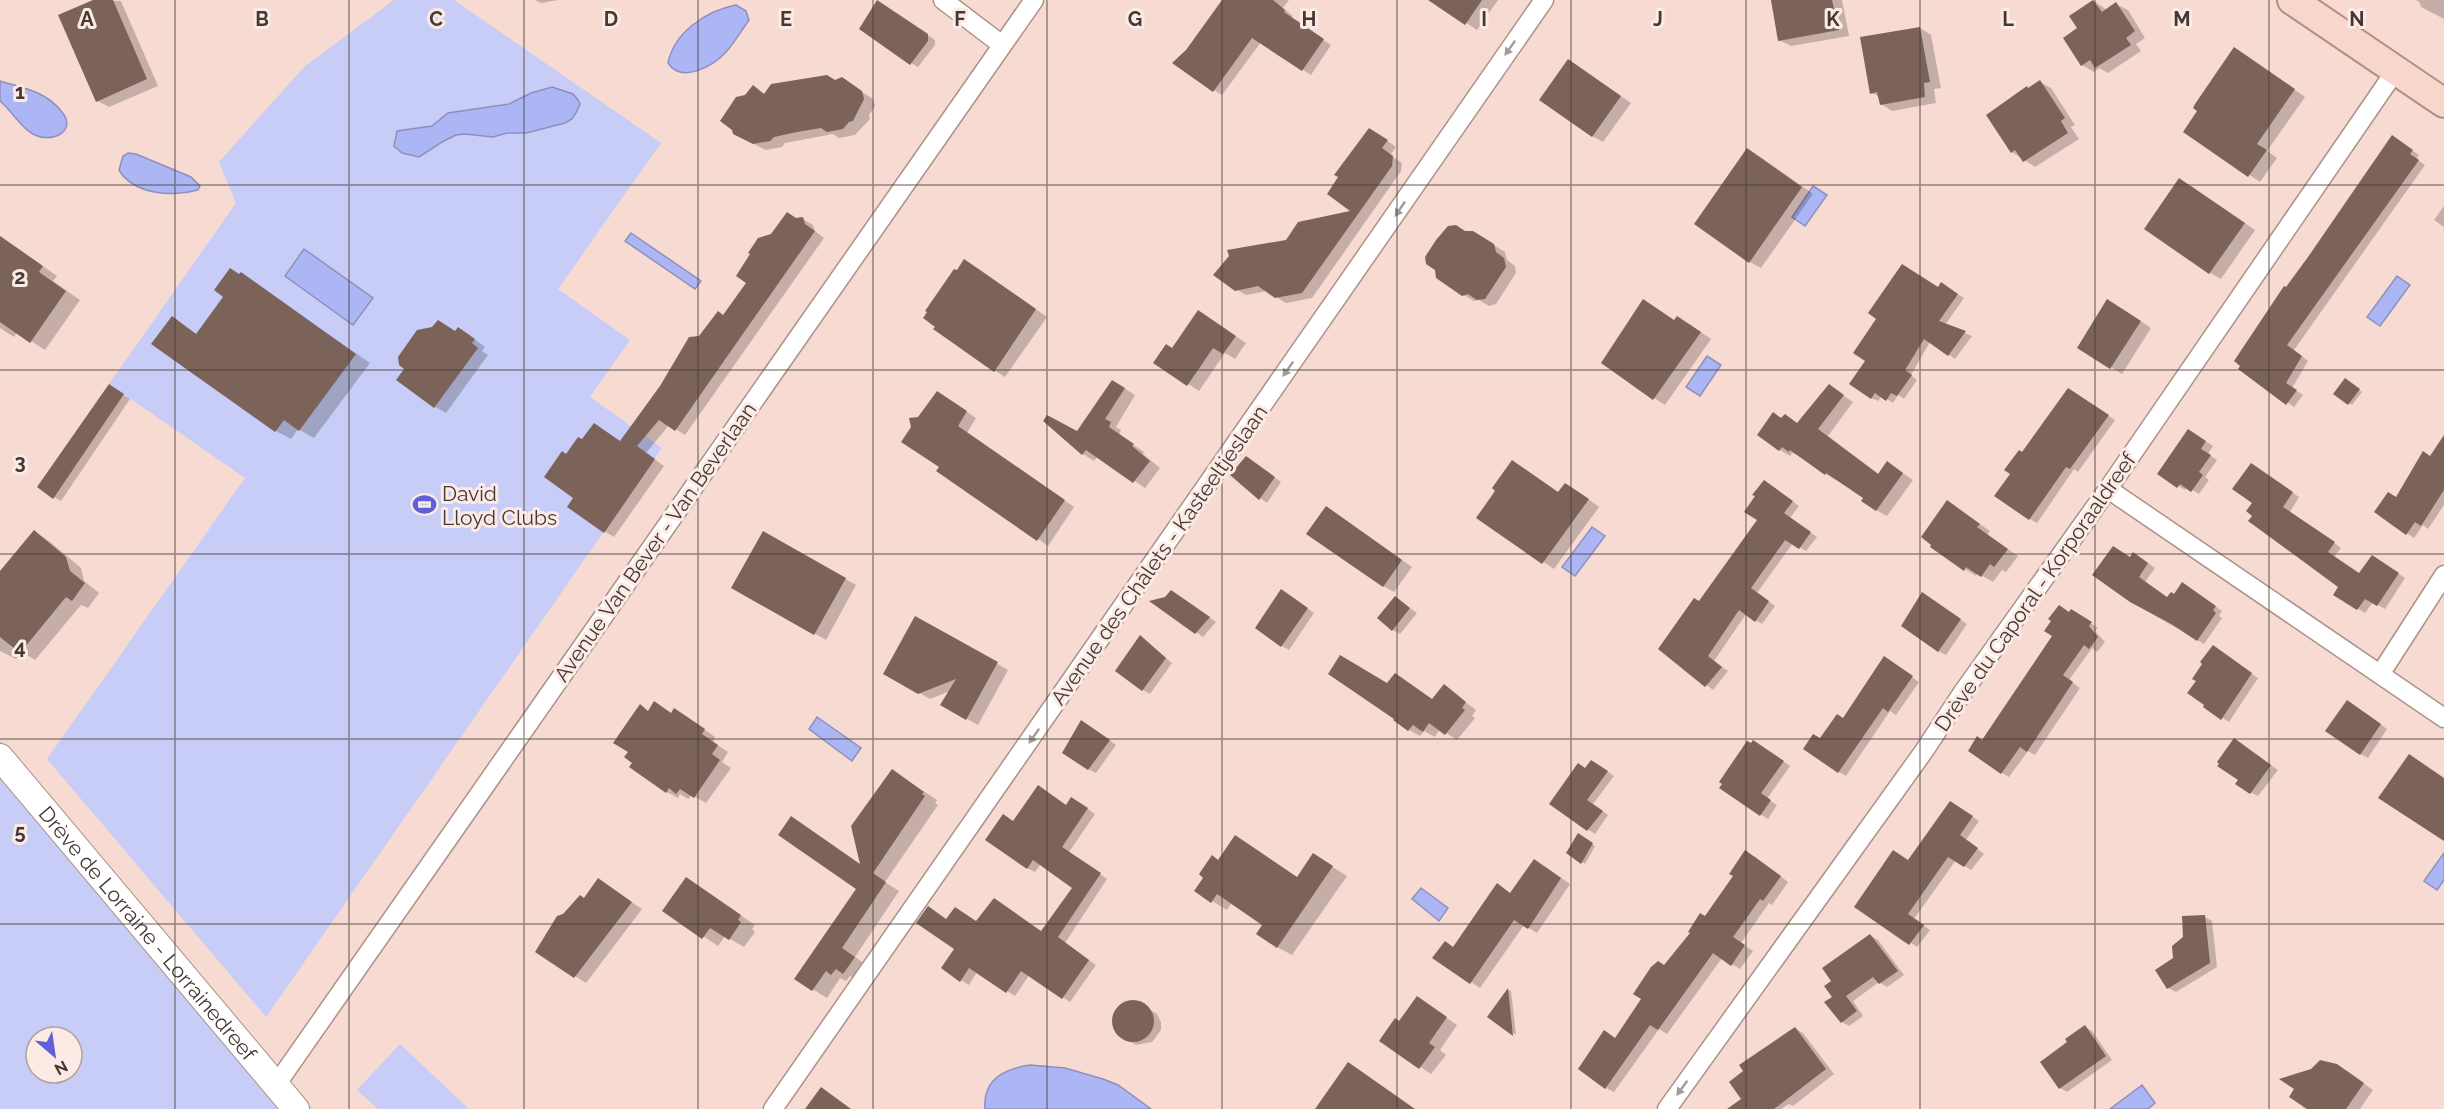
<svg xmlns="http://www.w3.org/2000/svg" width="2444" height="1109" font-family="Raleway,sans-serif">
<rect width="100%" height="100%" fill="#f7dad1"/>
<!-- green -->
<path fill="#c7cdf6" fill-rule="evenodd" d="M394 0H454L661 143 558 289 630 340 590 397 662 448 266 1017 47 759 245 478 109 384 236 203 219 162 304 67Z
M0 740 313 1109H0ZM36 1037H72V1073H36Z
M400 1044 469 1109H378L357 1090Z"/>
<!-- water -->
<path fill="#adb6f5" stroke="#8e90bb" stroke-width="1.5" d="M736 5 746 11 749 20C741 31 735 42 726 52 713 66 682 84 668 63 674 33 705 11 736 5Z
M0 81C22 88 46 91 62 112 78 132 50 144 33 134 21 128 12 111 0 101Z
M552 87 573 94 578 100 580 104 576 113 572 119 565 123 526 133H507L493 137 465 134 456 135 442 142 419 157 402 153 394 146 397 131 432 126 448 113 509 104 531 93Z
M128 153 136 154 191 177 200 186 198 190C173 197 134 195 119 170L123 156Z
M1813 186 1827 195 1805 226 1792 217Z
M631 233 701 281 695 289 625 241Z
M304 249 373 298 353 325 285 276Z
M2397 276 2410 285 2380 326 2367 317Z
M1707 356 1721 365 1700 396 1686 387Z
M1592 527 1605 536 1575 576 1562 567Z
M817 717 861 748 852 761 809 729Z
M2444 853V880L2437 890 2424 881Z
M1421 888 1448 908 1439 921 1412 899Z
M1030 1065 1065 1068 1103 1079 1118 1085 1151 1109H985C983 1079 1004 1069 1030 1065Z
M2142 1085 2155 1103 2148 1109H2110Z"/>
<!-- shadow -->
<path fill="#0003" d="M96 0 121 1 158 86 109 107 98 101Z
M535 0H558L541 3Z
M1224 0H1289L1283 8 1293 16 1291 18 1331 45 1311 75 1261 42 1222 95 1214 90 1187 51Z
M1432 0H1498L1477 30Z
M1773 0H1842L1849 36 1791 46 1779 40Z
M2416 0H2444V19L2421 7 2420 3Z
M878 1 935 40V45L918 67 911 63Z
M2094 1 2107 10 2116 4 2128 10 2145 38 2136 44 2141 51 2108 73 2099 68 2094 72 2082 65 2079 29Z
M1920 28 1931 35 1941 88 1934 89 1936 103 1892 111 1881 104 1880 97 1872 93Z
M2245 55 2305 97 2267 151 2277 158 2260 182 2185 131Z
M1580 68 1631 103 1603 142 1592 136Z
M835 81 853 86 873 99 875 106 869 115 870 119 855 135 839 138 833 134 785 143 782 147 766 150 746 140 745 96 753 87 765 94Z
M2040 82 2051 88 2075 125 2071 127 2079 139 2035 167 2012 152 2028 89Z
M1379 135 1396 147 1390 155 1402 163 1401 171 1312 298 1286 303 1267 291 1246 295 1236 289 1287 241 1354 212Z
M2400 142 2419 155 2416 159 2425 165 2294 350 2308 361 2292 388 2303 395 2294 407 2240 369 2287 289Z
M1759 156 1813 194 1761 268 1750 262Z
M2191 186 2255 230 2221 279 2210 273Z
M2444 206V227L2434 220Z
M803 219 813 225 815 231 824 238 685 435 669 425 646 453 664 466 614 537 604 531 575 497 567 455 583 441 621 442 699 337 724 316 748 282 772 236 797 220Z
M0 236 57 276 53 281 80 300 45 350 17 332 14 337 0 328Z
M1484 239 1505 252 1507 260 1515 266 1516 273 1496 304 1489 306 1479 300 1474 301 1462 294Z
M976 267 1047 317 1005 377 994 370Z
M241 274 370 363 314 438 298 429 291 439 276 431 153 344 172 318 198 335Z
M1948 288 1964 298 1945 325 1972 336 1955 359 1930 342 1911 375 1917 380 1904 399 1898 395 1893 403 1882 396 1878 401 1871 398 1938 289Z
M2119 307 2151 328 2122 374 2111 367Z
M1199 312 1246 343 1235 359 1225 353 1199 391 1155 362 1173 350Z
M1675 321 1689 324 1711 339 1665 405 1654 398Z
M456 332 470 336 485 347 482 351 488 355 446 413 435 407Z
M2348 382 2362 392 2352 405 2349 403Z
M1829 386 1853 402 1828 436 1880 475 1888 463 1913 480 1887 516 1876 510 1865 497 1837 479 1836 480 1826 474 1800 456 1792 453 1790 456 1780 450 1782 420 1798 424Z
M1124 388 1135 395 1116 427 1121 430 1119 435 1144 452 1143 454 1160 468 1145 488 1098 456 1094 461 1083 454 1045 420 1078 433Z
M116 390 130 399 61 501 54 497Z
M2075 394 2115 420 2078 472 2074 469 2037 523 2030 519 2012 473 2023 454Z
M948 399 976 418 967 433 1074 507 1048 546 941 467 919 419Z
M2196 435 2213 446 2208 454 2217 460 2205 477 2209 480 2199 494 2187 487 2185 490 2178 486Z
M2444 438V505L2428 529 2423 525 2414 538 2376 512 2396 499 2431 457Z
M1253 462 1281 482 1267 503 1240 484Z
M1513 462 1559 493 1577 491 1599 507 1554 569 1478 518Z
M2259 469 2299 497 2290 512 2341 548 2334 557 2360 575 2379 561 2405 578 2385 609 2373 602 2365 613 2335 594 2340 587 2254 515V502Z
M1771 486 1799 506 1790 518 1817 537 1806 551 1793 543 1757 593 1775 606 1762 624 1746 614 1714 661 1728 671 1713 690 1660 649 1699 603 1759 520Z
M1958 509 1990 531 1987 535 2018 556 2006 572 2002 570 1993 582 1977 573 1976 576 1965 569Z
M1337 514 1412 567 1394 592 1383 586Z
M34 532 49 541 81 568 84 581 99 593 88 608 81 605 35 660 22 652 16 659 0 651V574Z
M763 533 856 585 826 640 733 588Z
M2131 558H2141L2155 568 2145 582 2168 599 2189 588 2222 611 2219 616 2222 618 2204 644 2130 601Z
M1178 596 1216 622 1203 637 1153 602Z
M1289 596 1314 613 1289 650 1282 646Z
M1395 598 1417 613 1400 634 1393 630Z
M1929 598 1967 624 1946 655 1938 651Z
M2069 614 2078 615 2098 628 2095 631 2105 642 2097 652 2092 648 2069 680 2080 688 2035 755 2028 751 2009 777 2002 773 1983 741Z
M915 618 1008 670 978 725 942 705 950 691 930 699 885 673Z
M1141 637 1172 663 1150 694 1143 690Z
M2220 651 2258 678 2229 722 2204 706Z
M1891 663 1919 682 1896 715 1890 711 1846 776 1839 772 1821 740 1844 719Z
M1444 686 1476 710 1472 716 1475 718 1457 740 1440 729 1435 737 1424 731 1420 736 1409 730Z
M655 703 672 714 686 716 715 737 713 742 728 752 722 762 731 768 706 803 692 795 688 799 680 794 678 798 667 792 634 763 630 752 640 706 649 712Z
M2355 706 2387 729 2368 758 2360 754Z
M1089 726 1116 745 1096 773 1088 769Z
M2241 744 2278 770 2258 796 2250 792 2240 780Z
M1761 746 1790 766 1767 799 1777 805 1768 819 1721 788Z
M1598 765 1614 776 1593 804 1608 815 1595 834 1551 804 1586 769Z
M892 771 937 800 935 803 938 805 885 882 899 891 855 957 868 966 858 980 850 976 846 981 840 978 827 998 796 979 859 889 861 865Z
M1080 803 1095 814 1069 852 1107 879 1065 943 1096 965 1070 1002 1029 975 1015 996 977 972 969 985 961 980 956 949 947 921 1042 932 1074 888 1041 864 1035 872 1027 868 1014 822Z
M1958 807 1979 821 1966 840 1984 854 1971 870 1956 860 1914 919 1930 930 1917 947 1856 906 1908 862Z
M1579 835 1595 846 1585 864 1568 853Z
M1754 856 1788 882 1772 905 1769 903 1741 943 1753 951 1740 969 1722 958 1667 1034 1659 1029 1614 1092 1606 1088 1616 1039 1665 966Z
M1219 861 1298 878 1328 864 1347 876 1292 955 1277 947 1264 924 1232 902 1227 910 1212 901Z
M1544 866 1570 884 1537 933 1524 925 1480 988 1434 957 1454 948Z
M687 879 755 925 752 929 755 932 744 947 725 936 718 946 664 910Z
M609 887 642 909 586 983 575 976 585 899Z
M2205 917 2212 921 2217 967 2176 992 2168 988 2174 959Z
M1870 935 1878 940 1904 975 1887 987 1879 982 1853 1001 1863 1016 1849 1026 1842 1022 1834 997 1833 982Z
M1508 990 1511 991 1516 1035 1489 1016Z
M1135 1001 1157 1014 1161 1022V1030L1152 1042 1136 1045 1119 1035 1114 1029 1113 1022 1120 1007 1127 1002Z
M1428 1005 1457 1025 1440 1050 1446 1055 1431 1074 1381 1041 1400 1023Z
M2085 1027 2092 1031 2112 1060 2067 1092 2060 1088Z
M1795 1028 1803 1033 1834 1074 1793 1106 1789 1104 1781 1109H1729L1743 1099Z
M2348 1072 2373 1090 2360 1109 2302 1108Z"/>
<!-- building -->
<path fill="#7b635a" d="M93 0H113L147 79 96 102 58 15Z
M877 0 928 34V41L910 65 859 29Z
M1222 0H1273L1285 10 1284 12 1324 39 1302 71 1252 38 1213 92 1172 63 1186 50Z
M1428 0H1482L1465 25Z
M1771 0H1832L1839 30 1778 41Z
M2093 0 2102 12 2116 2 2135 31 2126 38 2131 45 2095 68 2090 60 2081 66 2063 38 2077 28 2069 16Z
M1920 27 1930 82 1924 83 1925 97 1880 105 1877 92 1870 94 1860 37Z
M2234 47 2295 89 2257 144 2267 150 2248 177 2183 132 2197 111 2193 108 2195 104Z
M1568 59 1621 96 1592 137 1539 100Z
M827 75 835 80 842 77 862 91 864 99 853 121 849 122 843 129 827 132 821 128 797 132 774 137 770 141 753 144 733 134 732 130 720 121 736 97 745 95 753 85 764 94 771 84Z
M2040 80 2065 118 2061 121 2068 133 2023 162 2015 150 2011 153 1986 115 2027 86 2028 88Z
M1369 128 1388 140 1382 148 1393 156 1392 166 1302 293 1275 298 1258 286 1235 291 1213 275 1229 256 1227 250 1286 240 1298 222 1350 211 1327 194 1338 177 1334 175Z
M2392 135 2413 150 2410 154 2419 160 2287 345 2302 356 2286 383 2297 390 2286 405 2238 369 2240 366 2234 361 2284 286 2286 287 2308 257Z
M1747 148 1802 187 1749 263 1694 224Z
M2179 178 2245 223 2209 274 2144 229Z
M787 212 796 218 803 217 805 224 815 231 675 431 659 420 637 446 655 459 604 533 567 507 573 498 544 477 562 451 566 454 578 437 582 439 594 423 620 441 660 386 689 337 699 336 718 311 723 315 746 283 736 276 750 254 748 253 758 238 771 234Z
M1456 225 1465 231H1473L1494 244 1496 252 1504 258 1506 267 1485 299 1477 300 1468 294 1462 296 1436 278 1435 270 1426 264 1425 257 1436 240 1448 226Z
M0 236 43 266 39 272 66 291 30 343 0 322Z
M964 259 1036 309 994 372 933 329 935 327 923 318 927 312 925 311 954 269 957 270Z
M1902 264 1938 287 1941 282 1958 294 1939 321 1966 331 1948 356 1924 339 1905 370 1912 375 1897 396 1891 393 1886 401 1875 393 1871 399 1849 384 1865 361 1853 353 1876 319 1868 313Z
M230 268 239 274 241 272 356 354 299 431 284 420 275 432 151 344 172 316 196 334 223 297 214 290Z
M1643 299 1674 320 1677 316 1701 332 1653 400 1601 363Z
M2107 299 2141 321 2110 369 2077 348Z
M1198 310 1236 336 1223 354 1213 348 1187 386 1153 363 1166 344 1172 348Z
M438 320 455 331 458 327 475 339 472 343 478 348 434 408 396 380 404 369 399 365 398 357 417 330 432 327Z
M2345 378 2360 389 2348 405 2333 394Z
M1112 380 1125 388 1105 419 1111 422 1109 427 1134 444 1132 446 1150 461 1133 483 1086 450 1082 455 1043 421 1047 415 1077 431Z
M109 384 124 394 53 499 37 487Z
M1829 384 1844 395 1818 429 1878 474 1887 461 1903 473 1876 511 1861 501 1863 498 1826 473 1825 475 1790 450 1789 452 1782 447 1779 451 1757 435 1773 412 1781 418 1785 414 1797 423Z
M2068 388 2109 415 2070 469 2066 467 2029 520 1994 496 2010 474 2004 470 2019 450 2022 452Z
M937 391 967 411 958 426 1065 500 1037 541 936 471 939 467 901 442 911 427 909 418 918 417Z
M2188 429 2206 441 2201 449 2211 455 2199 472 2203 475 2191 492 2180 484 2177 488 2157 474Z
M2444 435V490L2421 526 2415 522 2406 535 2374 512 2388 492 2396 497 2423 451 2430 456Z
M1246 456 1275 477 1259 500 1230 475Z
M1512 460 1558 492 1565 483 1589 499 1542 564 1476 518 1495 491 1492 488Z
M2251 463 2293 492 2283 507 2335 542 2328 552 2359 573 2372 555 2399 573 2377 606 2365 599 2357 610 2333 595 2338 587 2248 521 2252 516 2246 511 2252 503 2232 489Z
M1764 480 1793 501 1784 513 1811 532 1799 549 1785 540 1751 588 1769 601 1755 622 1739 610 1708 656 1722 667 1705 687 1658 649 1694 598 1699 601 1757 520 1744 512 1755 496 1752 495Z
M1947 500 1980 524 1977 527 2008 549 1994 567 1990 564 1981 577 1966 567 1964 571 1930 547 1931 545 1921 537Z
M1326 506 1402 560 1383 587 1306 534Z
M34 530 66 557 70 571 85 583 72 601 66 597 20 653 0 637V571Z
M763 531 846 578 814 635 731 588Z
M2113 546 2130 557 2133 552 2148 563 2139 577 2167 597 2171 592 2174 594 2182 582 2216 606 2213 610 2216 613 2197 641 2173 625 2130 602 2092 575Z
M1281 589 1308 608 1281 647 1255 628Z
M1171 590 1210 617 1195 634 1149 601 1165 597Z
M1922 592 1961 619 1938 652 1901 626Z
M1395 596 1410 608 1392 631 1377 618Z
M2059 605 2069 612 2071 609 2092 622 2089 626 2098 637 2089 649 2084 645 2063 675 2073 682 2027 752 2020 747 2001 774 1968 751 1977 736 1982 740 2052 636 2044 631 2051 621 2048 619Z
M915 616 998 662 966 720 940 705 956 679 918 694 883 674Z
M1140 635 1166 658 1142 691 1115 671Z
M2213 645 2252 673 2221 720 2203 707 2204 705 2187 693 2196 681 2192 679 2202 664 2200 662Z
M1340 655 1387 683 1395 673 1432 699 1444 684 1466 702 1462 708 1465 710 1445 735 1429 723 1423 732 1413 725 1408 731 1393 720 1394 719 1328 674Z
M1884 656 1913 676 1888 712 1883 708 1838 773 1803 749 1813 734 1820 738 1837 714 1843 718Z
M2347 700 2381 724 2360 755 2325 731Z
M654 701 671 713 674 708 705 729 702 734 718 745 712 754 720 760 694 798 680 789 676 794 669 788 666 793 629 767 632 763 624 757 628 752 613 743 640 704 648 711Z
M1081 720 1110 740 1088 770 1062 753Z
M2234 738 2271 765 2250 794 2235 784 2238 780 2217 766 2219 764 2217 762Z
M1753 740 1784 761 1761 793 1771 800 1760 816 1719 788 1722 784 1719 782 1747 741 1751 743Z
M2409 754 2444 778V841L2378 798Z
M1591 760 1608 771 1587 800 1603 811 1587 831 1549 804 1578 763 1585 768Z
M892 769 924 792 922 794 925 796 873 873 886 882 842 948 855 957 843 974 836 969 831 975 826 971 812 991 794 979 856 889 778 835 791 816 860 864 851 826Z
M1038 785 1066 805 1071 797 1088 808 1062 847 1101 873 1058 937 1089 960 1062 999 1021 971 1006 993 969 968 960 982 941 968 954 949 916 923 928 906 946 919 955 907 976 921 994 898 1041 931 1072 888 1033 860 1027 869 985 840 1003 814 1013 821Z
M1950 801 1973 816 1960 835 1978 848 1964 867 1948 857 1908 914 1924 925 1909 945 1854 907 1893 850 1908 860Z
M1578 833 1593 843 1581 864 1566 853Z
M1235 835 1297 877 1313 853 1333 866 1277 948 1256 934 1262 925 1217 894 1211 903 1194 891 1203 878 1199 874 1212 855 1218 860Z
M1745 850 1781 876 1763 901 1760 899 1733 937 1745 945 1731 966 1713 953 1658 1030 1650 1025 1605 1089 1578 1069 1604 1030 1615 1038 1641 999 1633 994 1651 967 1658 961 1664 965 1690 933 1688 932 1700 913 1705 916 1733 876 1729 874Z
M1534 859 1561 878 1528 929 1514 920 1470 984 1432 958 1445 941 1453 947 1497 883 1510 893Z
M686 877 741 915 738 920 741 922 729 940 710 928 702 939 662 911Z
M598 878 632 902 574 978 535 952 557 916 563 914 580 895 584 898Z
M2205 915 2210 963 2167 989 2155 970 2173 958 2172 946 2183 937 2182 916Z
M1870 934 1898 971 1879 984 1873 977 1846 996 1857 1011 1841 1023 1824 1002 1832 997 1824 986 1831 981 1822 968Z
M1508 988 1513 1036 1487 1017Z
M1417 996 1447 1017 1429 1043 1435 1047 1419 1069 1379 1041 1395 1018 1399 1021Z
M1112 1021a21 21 0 1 1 42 0a21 21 0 1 1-42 0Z
M2085 1025 2106 1056 2059 1089 2040 1062 2067 1042 2065 1039Z
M1795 1027 1826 1069 1774 1109H1727L1741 1099 1729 1082 1743 1071 1739 1065Z
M2320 1060 2337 1064 2364 1083 2346 1109H2307L2289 1097 2294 1089 2279 1079 2311 1069Z
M1348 1062 1415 1109H1315Z
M821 1087 851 1109H805Z"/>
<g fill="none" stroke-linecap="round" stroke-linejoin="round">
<defs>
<path id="minor" d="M943 0 1002 45
M2108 489 2444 718
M2381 673 2444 575
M276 1085 1034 0
M773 1109 1544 0
M1667 1109 1924 751 1963 692 2108 489 2396 70"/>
<g id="secondary">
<path id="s1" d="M0 757 296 1109"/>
</g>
<path id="primary" d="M2292 0 2444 103"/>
</defs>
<!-- minor casing -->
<use href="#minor" stroke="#ab9188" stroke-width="21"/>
<!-- secondary casing -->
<use href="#secondary" stroke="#ab9188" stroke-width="28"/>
<!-- primary casing -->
<use href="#primary" stroke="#b58d80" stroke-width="32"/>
<!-- minor -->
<use href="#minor" stroke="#fff" stroke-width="18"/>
<!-- secondary -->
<use href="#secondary" stroke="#fff" stroke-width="26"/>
<!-- primary -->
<use href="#primary" stroke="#f7d6cb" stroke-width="28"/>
</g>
<!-- one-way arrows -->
<defs><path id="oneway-solid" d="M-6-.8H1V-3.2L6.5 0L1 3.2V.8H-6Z" transform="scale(1.5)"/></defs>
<g fill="#a29c9a">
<use href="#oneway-solid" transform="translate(1510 48) rotate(125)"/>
<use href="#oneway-solid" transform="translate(1400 209) rotate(124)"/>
<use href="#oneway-solid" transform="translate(1288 369) rotate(125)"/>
<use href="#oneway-solid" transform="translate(1034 736) rotate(125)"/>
<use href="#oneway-solid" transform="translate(1682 1088) rotate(126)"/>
</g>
<!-- grid -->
<path fill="none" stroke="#443835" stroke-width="1.5" stroke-opacity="0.55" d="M175 0V1109M349 0V1109M524 0V1109M698 0V1109M873 0V1109M1047 0V1109M1222 0V1109M1397 0V1109M1571 0V1109M1746 0V1109M1920 0V1109M2095 0V1109M2269 0V1109M0 185H2444M0 370H2444M0 554H2444M0 739H2444M0 924H2444"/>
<!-- icons -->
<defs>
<symbol id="stadium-bare" viewBox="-9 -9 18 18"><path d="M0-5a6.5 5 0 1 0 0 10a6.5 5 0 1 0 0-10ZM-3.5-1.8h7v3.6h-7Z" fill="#5f60d8" stroke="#fceae4" stroke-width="2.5" paint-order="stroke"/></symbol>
</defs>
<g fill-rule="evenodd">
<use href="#stadium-bare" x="408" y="488" width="33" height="33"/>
</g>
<g text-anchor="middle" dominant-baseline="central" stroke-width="6" stroke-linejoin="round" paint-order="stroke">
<!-- poi labels -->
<g font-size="21" fill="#443835" stroke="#fceae4" text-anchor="start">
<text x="442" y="493">David<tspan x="442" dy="24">Lloyd Clubs</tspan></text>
</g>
<!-- street labels -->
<g font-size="21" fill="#443835" stroke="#fceae4">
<text transform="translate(655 542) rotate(-55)">Avenue Van Bever - Van Beverlaan</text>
<text transform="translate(1159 555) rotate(-55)">Avenue des Châlets - Kasteeltjeslaan</text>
<text transform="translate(2035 592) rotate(-55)">Drève du Caporal - Korporaaldreef</text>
<text stroke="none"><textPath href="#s1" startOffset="230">Drève de Lorraine - Lorrainedreef</textPath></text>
</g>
</g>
<g font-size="20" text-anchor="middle" font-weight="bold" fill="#443835" stroke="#fceae4" stroke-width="6" stroke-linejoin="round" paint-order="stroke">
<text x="87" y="26">A</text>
<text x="262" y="26">B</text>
<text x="436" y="26">C</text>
<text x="611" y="26">D</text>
<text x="786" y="26">E</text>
<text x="960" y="26">F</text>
<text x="1135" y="26">G</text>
<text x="1309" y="26">H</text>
<text x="1484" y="26">I</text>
<text x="1658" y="26">J</text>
<text x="1833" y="26">K</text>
<text x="2008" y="26">L</text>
<text x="2182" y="26">M</text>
<text x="2357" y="26">N</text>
<text x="20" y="99">1</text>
<text x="20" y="284">2</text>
<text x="20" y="469">3</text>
<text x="20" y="654">4</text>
<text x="20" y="839">5</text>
</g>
<!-- north arrow -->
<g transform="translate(54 1055) rotate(151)"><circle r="28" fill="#fceae4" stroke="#b2a39e" stroke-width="1.5"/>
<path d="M0-4.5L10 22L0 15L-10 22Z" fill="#5f60d8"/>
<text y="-9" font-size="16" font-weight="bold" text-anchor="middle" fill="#443835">N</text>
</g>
</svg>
